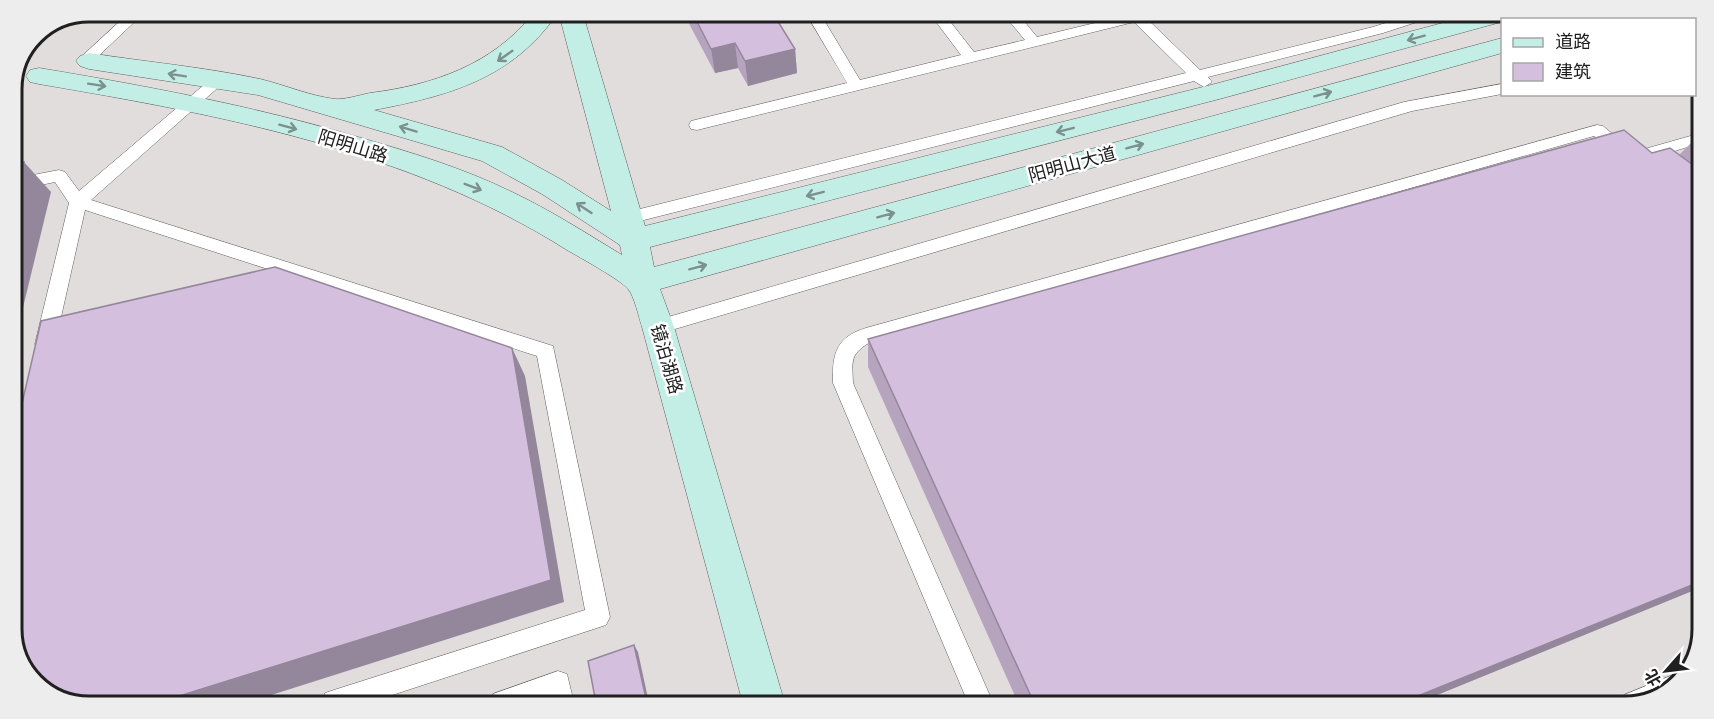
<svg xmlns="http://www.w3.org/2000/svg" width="1714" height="719" font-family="'PT Sans Narrow','Noto Sans SC',sans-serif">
<rect width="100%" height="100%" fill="#e1dddc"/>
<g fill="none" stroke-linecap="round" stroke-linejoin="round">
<defs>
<path id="lane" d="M130 12H145L91 63H81L79 60 81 57Z
M283 13H335C325 23 293 23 283 13Z
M807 15H821L860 80 961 55 931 15H945L974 52 1025 40 1004 15H1019L1037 37 1124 16H1148L1146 18 1200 70 1373 27 1404 17H1425L1423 20 1383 33 1208 77 1212 82 1204 87 1194 81 628 224 622 222 619 218 622 214 628 212 1186 73 1134 22 697 130 691 129 689 125 691 121 847 83Z
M217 76 222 78 225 81 222 84 91 200 553 346 610 617 606 625 371 702H322L325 693 334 690 585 610 537 356 85 210 55 344 52 349 45 352 38 349 35 344 69 203 55 182 12 191V179L59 170 65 172 79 191 212 78Z
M1502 84V94L1412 111 658 334 651 332 649 327 651 322 658 320 1404 102Z
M1597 125 1603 126 1634 152 1701 133V143L1645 160 1644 166C1632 169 1606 145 1594 136L872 341C850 354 852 359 853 383L994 705H969L833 383C832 354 836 337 866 328Z
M558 671 567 674 574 703H550L549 699 537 703H490L493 694Z
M1673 675 1681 678 1668 694 1622 707 1621 704 1624 695Z"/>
<path id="secondary" d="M533 14H557C512 79 448 96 374 110L502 147 562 180 611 211 559 14H583L645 226 1211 85 1465 17H1505L1501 22 1223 98 650 247 654 267 1502 38V53L660 289 674 327 785 704H743L642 327C639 318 634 295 628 289 621 280 579 257 567 250 409 150 221 115 39 84L30 82 26 76 30 70 39 68C147 86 253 106 358 137 410 152 463 168 512 192 550 210 586 233 622 255L620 245 542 194 482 161 258 95 89 69 80 66 76 61 80 56 89 53C146 62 204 67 260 79 285 85 310 96 335 99 344 100 360 95 370 93 433 85 492 65 533 14Z
M1584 18H1613L1582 20Z"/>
</defs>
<!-- lane casing -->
<use href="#lane" stroke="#605d5c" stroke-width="1"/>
<!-- secondary casing -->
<use href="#secondary" stroke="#605d5c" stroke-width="1"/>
<!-- lane -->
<use href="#lane" fill="#fff" fill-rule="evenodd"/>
<!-- secondary -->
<use href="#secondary" fill="#c3eee6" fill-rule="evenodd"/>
</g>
<!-- wall -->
<path fill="#b6a4bf" d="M684 14 774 15 795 49 797 73 748 86 738 68 715 73Z
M1701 139 1697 589 1410 706 1019 705 868 367V339L1679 155 1692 142Z"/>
<!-- shaded-wall -->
<path fill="#94869b" d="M735 43 738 68 715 73 711 49Z
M795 49 797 73 748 86 745 61Z
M24 162 51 192 12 353V206Z
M512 348 525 376 564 602 249 702H160Z
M1697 583V589L1410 706H1393Z
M634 645 638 652 649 703H647Z"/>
<!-- building -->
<path fill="#d4bfde" stroke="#94869b" stroke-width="1.5" d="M693 14 774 15 795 49 745 61 735 43 711 49Z
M1624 130 1652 153 1670 148 1701 171 1697 583 1393 706 1035 705 868 339Z
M1701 139V149L1692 142Z
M24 162 12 206V165Z
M275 267 512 348 551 580 160 702 60 701 28 676 12 635V447L41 321Z
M634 645 647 703H596L588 661Z"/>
<!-- one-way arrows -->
<defs><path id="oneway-shaft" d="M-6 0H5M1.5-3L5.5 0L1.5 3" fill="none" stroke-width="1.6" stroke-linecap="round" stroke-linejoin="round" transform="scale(1.5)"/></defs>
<g stroke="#7a918d">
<use href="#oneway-shaft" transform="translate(1416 38) rotate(165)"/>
<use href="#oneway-shaft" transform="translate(505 56) rotate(145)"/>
<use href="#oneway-shaft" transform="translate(177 75) rotate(-171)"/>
<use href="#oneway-shaft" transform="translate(97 85) rotate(9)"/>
<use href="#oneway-shaft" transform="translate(1323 94) rotate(-15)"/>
<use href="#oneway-shaft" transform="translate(288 127) rotate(15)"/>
<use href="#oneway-shaft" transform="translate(408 129) rotate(-163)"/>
<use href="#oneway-shaft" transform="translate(1065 130) rotate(166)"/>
<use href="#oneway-shaft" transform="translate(1135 146) rotate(-15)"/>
<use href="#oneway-shaft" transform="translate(473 187) rotate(21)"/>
<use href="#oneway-shaft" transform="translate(815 194) rotate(166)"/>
<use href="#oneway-shaft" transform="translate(584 208) rotate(-147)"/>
<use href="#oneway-shaft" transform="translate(886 215) rotate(-15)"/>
<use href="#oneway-shaft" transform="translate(698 267) rotate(-15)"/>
</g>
<g text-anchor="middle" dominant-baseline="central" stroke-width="5" stroke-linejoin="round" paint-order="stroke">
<!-- street labels -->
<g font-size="18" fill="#212020" stroke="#fff">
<text transform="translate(353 146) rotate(17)">阳明山路</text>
<text transform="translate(1072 164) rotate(-15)">阳明山大道</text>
<text transform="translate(667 359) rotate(74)">镜泊湖路</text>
</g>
</g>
<!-- crop -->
<path d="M0 0H1714V719H0ZM89 22H1625A67 67 0 0 1 1692 89V629A67 67 0 0 1 1625 696H89A67 67 0 0 1 22 629V89A67 67 0 0 1 89 22Z" fill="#ededed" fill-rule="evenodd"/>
<path fill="none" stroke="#212020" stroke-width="3" d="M89 22H1625A67 67 0 0 1 1692 89V629A67 67 0 0 1 1625 696H89A67 67 0 0 1 22 629V89A67 67 0 0 1 89 22Z"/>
<!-- legend -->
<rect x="1501" y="18" width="195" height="78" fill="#ffffff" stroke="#a6a6a6" stroke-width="1.5"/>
<rect x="1513" y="38" width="30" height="9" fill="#c3eee6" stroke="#a6a6a6" stroke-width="1.5"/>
<text x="1555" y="48" font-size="18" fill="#212020">道路</text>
<rect x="1513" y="63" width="30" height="18" fill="#d4bfde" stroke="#a6a6a6" stroke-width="1.5"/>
<text x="1555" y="78" font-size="18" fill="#212020">建筑</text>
<!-- north arrow -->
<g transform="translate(1666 671) rotate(242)" stroke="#ffffff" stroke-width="4.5" paint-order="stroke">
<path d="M0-4.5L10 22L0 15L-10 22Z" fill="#212020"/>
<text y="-9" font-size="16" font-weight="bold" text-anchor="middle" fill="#212020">北</text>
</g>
</svg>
